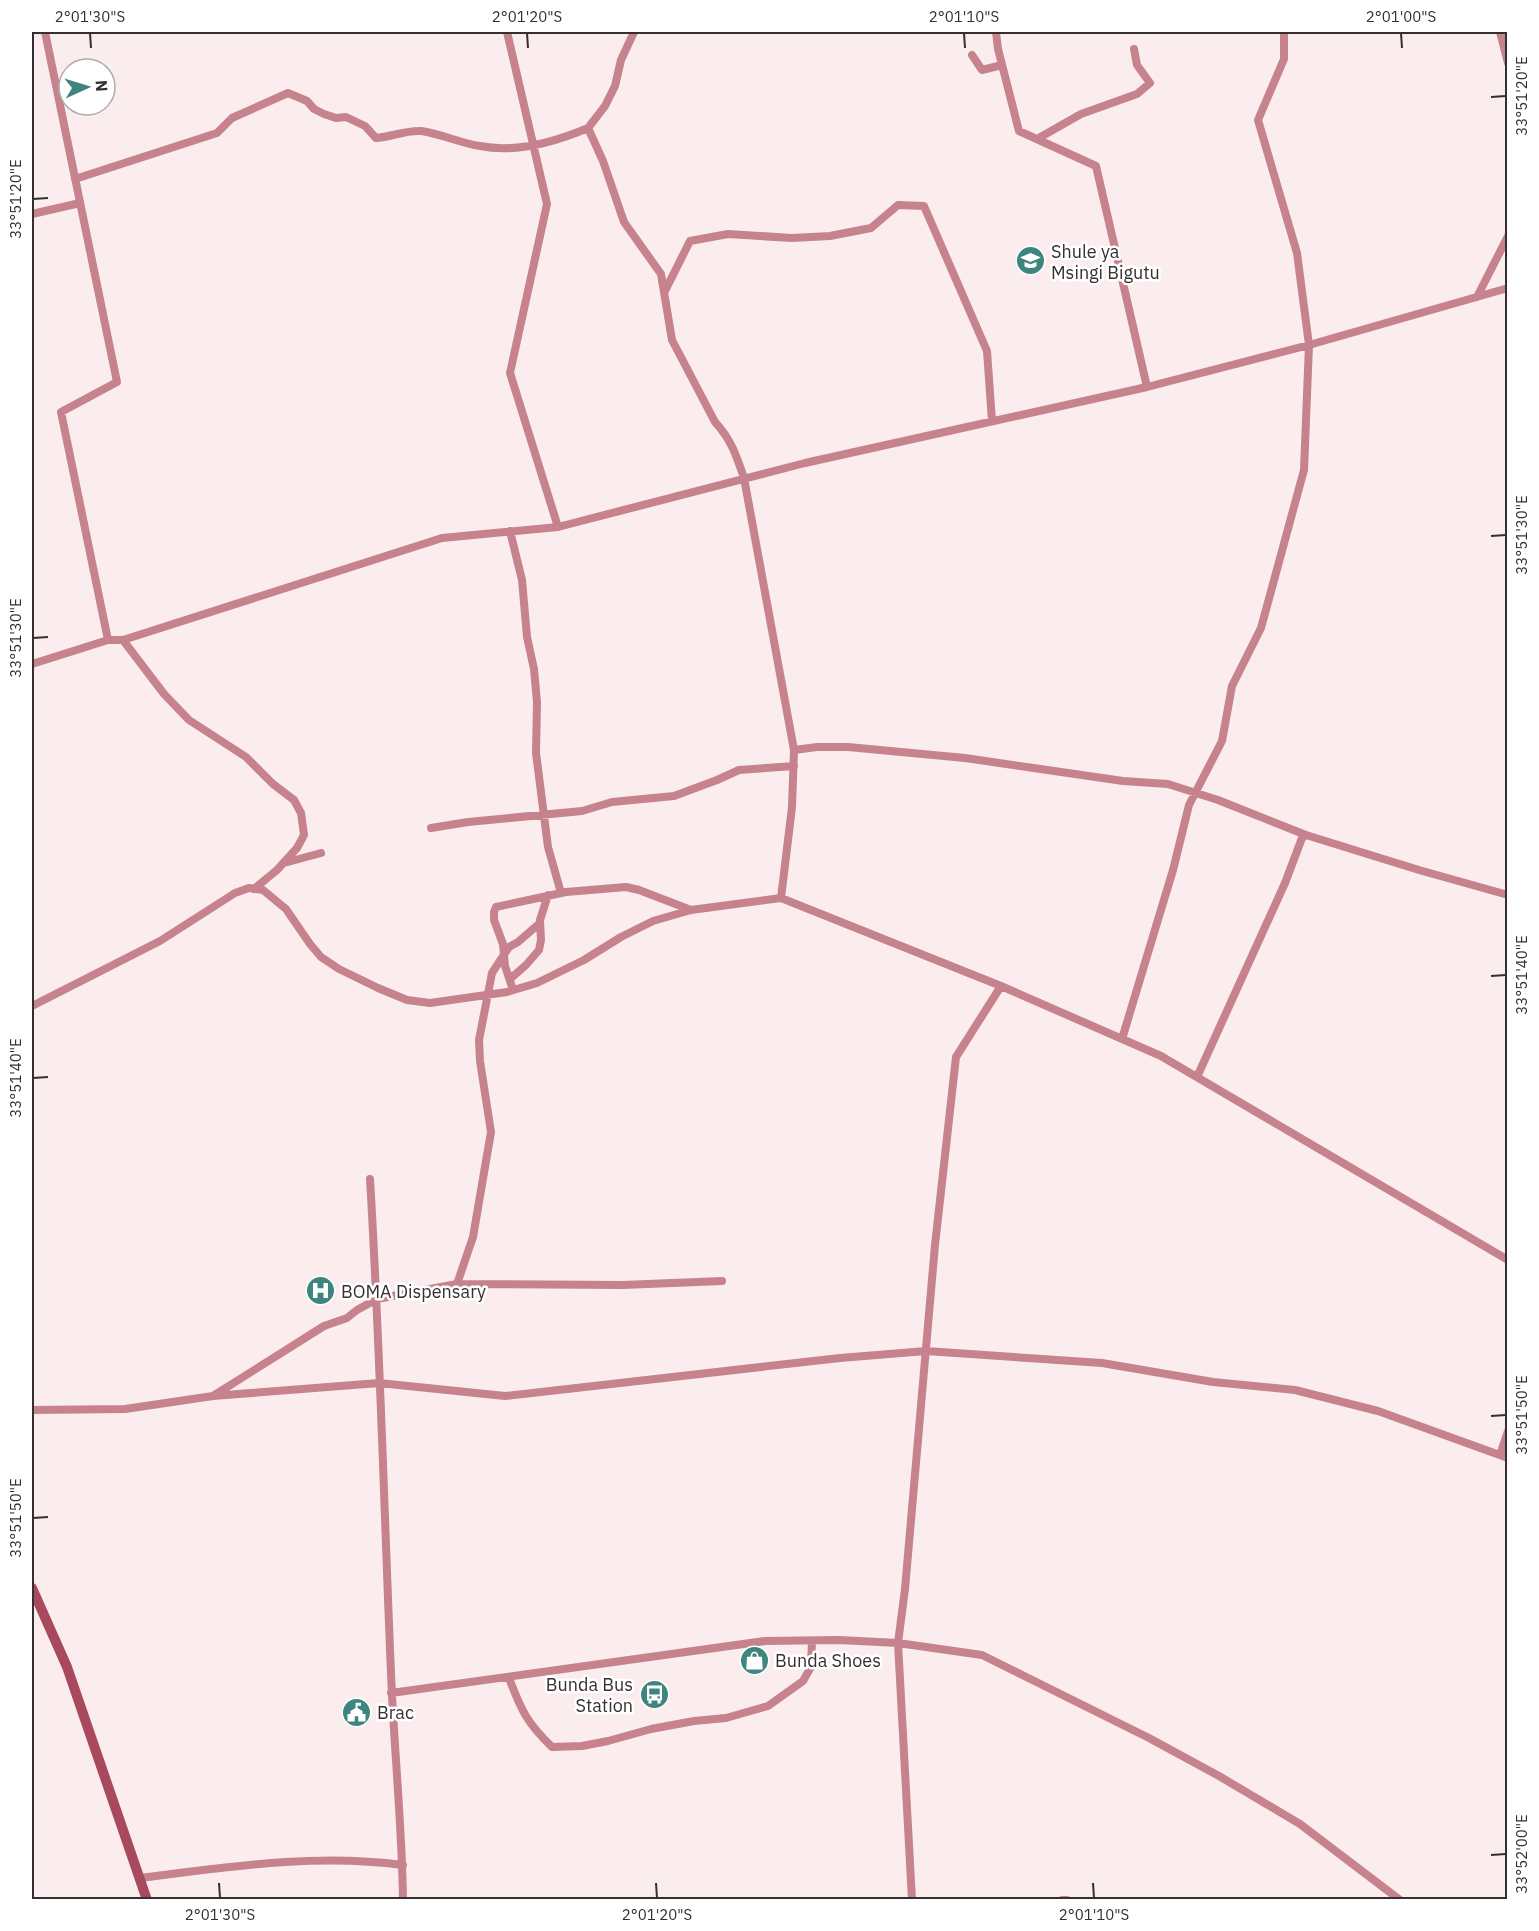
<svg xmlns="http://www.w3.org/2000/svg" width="1539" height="1931" font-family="'IBM Plex Sans',sans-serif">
<rect width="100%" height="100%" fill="#fbedee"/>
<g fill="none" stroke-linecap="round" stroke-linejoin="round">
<!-- minor -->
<path stroke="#c6828d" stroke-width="8" d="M45 32 117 382 61 412 108 640
M507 32 547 204 510 373 558 527
M634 32 621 60 615 86 605 106 588 128 603 161 624 222 661 274 672 340 715 422C731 439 737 457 744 478L794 750 792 807 781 898
M996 32 998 49 1019 131 1096 166 1147 387
M1500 32 1508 63
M972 55 982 70 1002 65
M1037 139 1081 114 1137 94 1150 83 1137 65 1134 49
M75 179 217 133 232 118 288 93 307 101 314 109 324 114 336 118 346 117 365 126 376 138C391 137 406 130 421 131 442 134 460 143 480 146 515 153 555 142 588 128
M32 214 80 203
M665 291 690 241 728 234 792 238 830 236 871 228 898 205 924 206 987 351 992 421
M1477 297 1508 236
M510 531 522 580 527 637 534 669 537 702 536 753 548 847 561 893
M123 640 164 694 189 720 246 757 273 784 294 800 301 813 304 835 297 848 277 870 254 889
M32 664 108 640H123L442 538 558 527 805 463 1147 387 1309 345 1508 288
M794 750 817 747H848L965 758 1123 781 1168 784 1218 800 1306 835 1419 870 1508 895
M431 828 468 822 582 811 612 802 674 796 717 780 739 770 794 766
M284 863 321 853
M510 979 526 965 539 950 541 940 540 920 548 895
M513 990 505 966 503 944 494 920V912L496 907 566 892 626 887 639 890 691 910
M32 1006 160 941 235 893 249 888 263 890 286 909 310 944 321 957 339 969 378 988 407 1000 430 1003 507 992 537 983 584 960 621 937 653 921 691 910 781 898 1001 986 1161 1056 1508 1260
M1122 1039 1173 870 1189 805 1222 741 1232 686 1261 628 1304 470 1309 345 1297 253 1258 120 1284 59V32
M1197 1077 1285 883 1302 838 1306 835
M370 1179C380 1344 384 1509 391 1673 394 1749 402 1824 403 1900
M457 1284 623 1285 722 1281
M213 1396 324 1326 347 1318 357 1310 377 1299 457 1284 473 1237 491 1132 480 1061 479 1040 492 973 509 947 518 942 540 923
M32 1410 125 1409 213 1396 379 1383 505 1396 840 1358 926 1351 1102 1363 1213 1382 1295 1390 1378 1411 1508 1458
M1500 1455 1508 1431
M509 1678C521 1710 527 1723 552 1747L582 1746 608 1741 651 1729 694 1721 726 1718 768 1706 803 1681 811 1667 812 1641
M391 1693 765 1641 839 1640 898 1643 982 1655 1149 1738 1219 1776 1300 1824 1400 1900
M141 1878C228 1867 315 1853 403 1865
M912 1900 898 1643 905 1589 935 1245 956 1057 1001 986
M1062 1900H1067"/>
<!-- secondary -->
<path stroke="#a9495e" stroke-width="10" d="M32 1588 67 1667 147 1900"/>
</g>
<!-- ticks -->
<path fill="none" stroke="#342f30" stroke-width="2" d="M90 33 91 48M527 33 528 48M964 33 965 48M1401 33 1402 48M1491 97 1506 96M33 199 48 198M1491 536 1506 535M33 638 48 637M1491 976 1506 975M33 1078 48 1077M1491 1416 1506 1415M33 1518 48 1517M1491 1855 1506 1854M219 1883 220 1898M656 1883 657 1898M1093 1883 1094 1898"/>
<!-- icons -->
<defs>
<symbol id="school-disc" viewBox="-11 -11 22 22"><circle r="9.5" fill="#3e8580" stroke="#fff"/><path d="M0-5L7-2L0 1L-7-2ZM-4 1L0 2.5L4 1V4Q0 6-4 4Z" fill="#fff"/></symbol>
<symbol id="hospital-disc" viewBox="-11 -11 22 22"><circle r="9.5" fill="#3e8580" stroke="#fff"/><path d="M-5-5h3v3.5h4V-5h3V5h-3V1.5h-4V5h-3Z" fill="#fff"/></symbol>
<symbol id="shop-disc" viewBox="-11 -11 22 22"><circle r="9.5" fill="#3e8580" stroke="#fff"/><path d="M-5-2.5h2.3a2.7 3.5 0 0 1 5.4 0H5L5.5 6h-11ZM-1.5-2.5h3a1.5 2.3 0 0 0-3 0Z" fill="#fff"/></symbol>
<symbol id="bus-disc" viewBox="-11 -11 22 22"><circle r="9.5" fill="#3e8580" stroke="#fff"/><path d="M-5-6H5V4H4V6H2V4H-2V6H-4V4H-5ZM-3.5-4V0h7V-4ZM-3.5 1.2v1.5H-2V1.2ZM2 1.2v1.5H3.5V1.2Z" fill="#fff"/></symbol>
<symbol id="civic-disc" viewBox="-11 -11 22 22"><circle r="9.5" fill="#3e8580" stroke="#fff"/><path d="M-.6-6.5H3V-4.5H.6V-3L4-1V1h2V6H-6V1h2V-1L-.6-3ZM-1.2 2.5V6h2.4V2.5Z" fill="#fff"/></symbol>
</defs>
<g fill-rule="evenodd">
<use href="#school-disc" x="1014" y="244" width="33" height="33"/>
<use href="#hospital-disc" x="304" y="1274" width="33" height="33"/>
<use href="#shop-disc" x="738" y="1644" width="33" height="33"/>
<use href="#bus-disc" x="638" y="1678" width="33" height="33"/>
<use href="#civic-disc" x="340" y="1696" width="33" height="33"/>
</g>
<g text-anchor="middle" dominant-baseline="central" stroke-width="5" stroke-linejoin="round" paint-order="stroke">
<!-- poi labels -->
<g font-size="18" fill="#342f30" stroke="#fff" text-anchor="start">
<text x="1051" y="251">Shule ya<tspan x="1051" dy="21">Msingi Bigutu</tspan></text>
<text x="341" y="1291">BOMA Dispensary</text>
<text x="775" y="1660">Bunda Shoes</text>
<text x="633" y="1684" text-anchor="end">Bunda Bus<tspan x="633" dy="21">Station</tspan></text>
<text x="377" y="1712">Brac</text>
</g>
</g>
<!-- border -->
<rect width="1539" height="1931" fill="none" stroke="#ffffff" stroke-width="66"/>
<!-- north arrow -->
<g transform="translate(87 87) rotate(86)"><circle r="28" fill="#ffffff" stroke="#aeacac" stroke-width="1.5"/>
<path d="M0-4.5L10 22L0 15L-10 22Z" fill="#3e8580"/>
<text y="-9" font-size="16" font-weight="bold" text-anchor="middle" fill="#342f30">N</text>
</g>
<rect x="33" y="33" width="1473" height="1865" fill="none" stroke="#342f30" stroke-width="2"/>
<g font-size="15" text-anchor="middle" fill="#342f30">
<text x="90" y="22">2°01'30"S</text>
<text x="527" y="22">2°01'20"S</text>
<text x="964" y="22">2°01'10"S</text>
<text x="1401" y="22">2°01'00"S</text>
<text transform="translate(1522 96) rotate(-90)" y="5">33°51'20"E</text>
<text transform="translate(16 199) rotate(-90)" y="5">33°51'20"E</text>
<text transform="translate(1522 535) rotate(-90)" y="5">33°51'30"E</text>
<text transform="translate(16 638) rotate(-90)" y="5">33°51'30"E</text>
<text transform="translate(1522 975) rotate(-90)" y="5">33°51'40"E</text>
<text transform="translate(16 1078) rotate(-90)" y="5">33°51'40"E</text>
<text transform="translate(1522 1415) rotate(-90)" y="5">33°51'50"E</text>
<text transform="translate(16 1518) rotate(-90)" y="5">33°51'50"E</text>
<text transform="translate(1522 1854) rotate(-90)" y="5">33°52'00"E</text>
<text x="220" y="1920">2°01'30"S</text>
<text x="657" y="1920">2°01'20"S</text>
<text x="1094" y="1920">2°01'10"S</text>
</g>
</svg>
